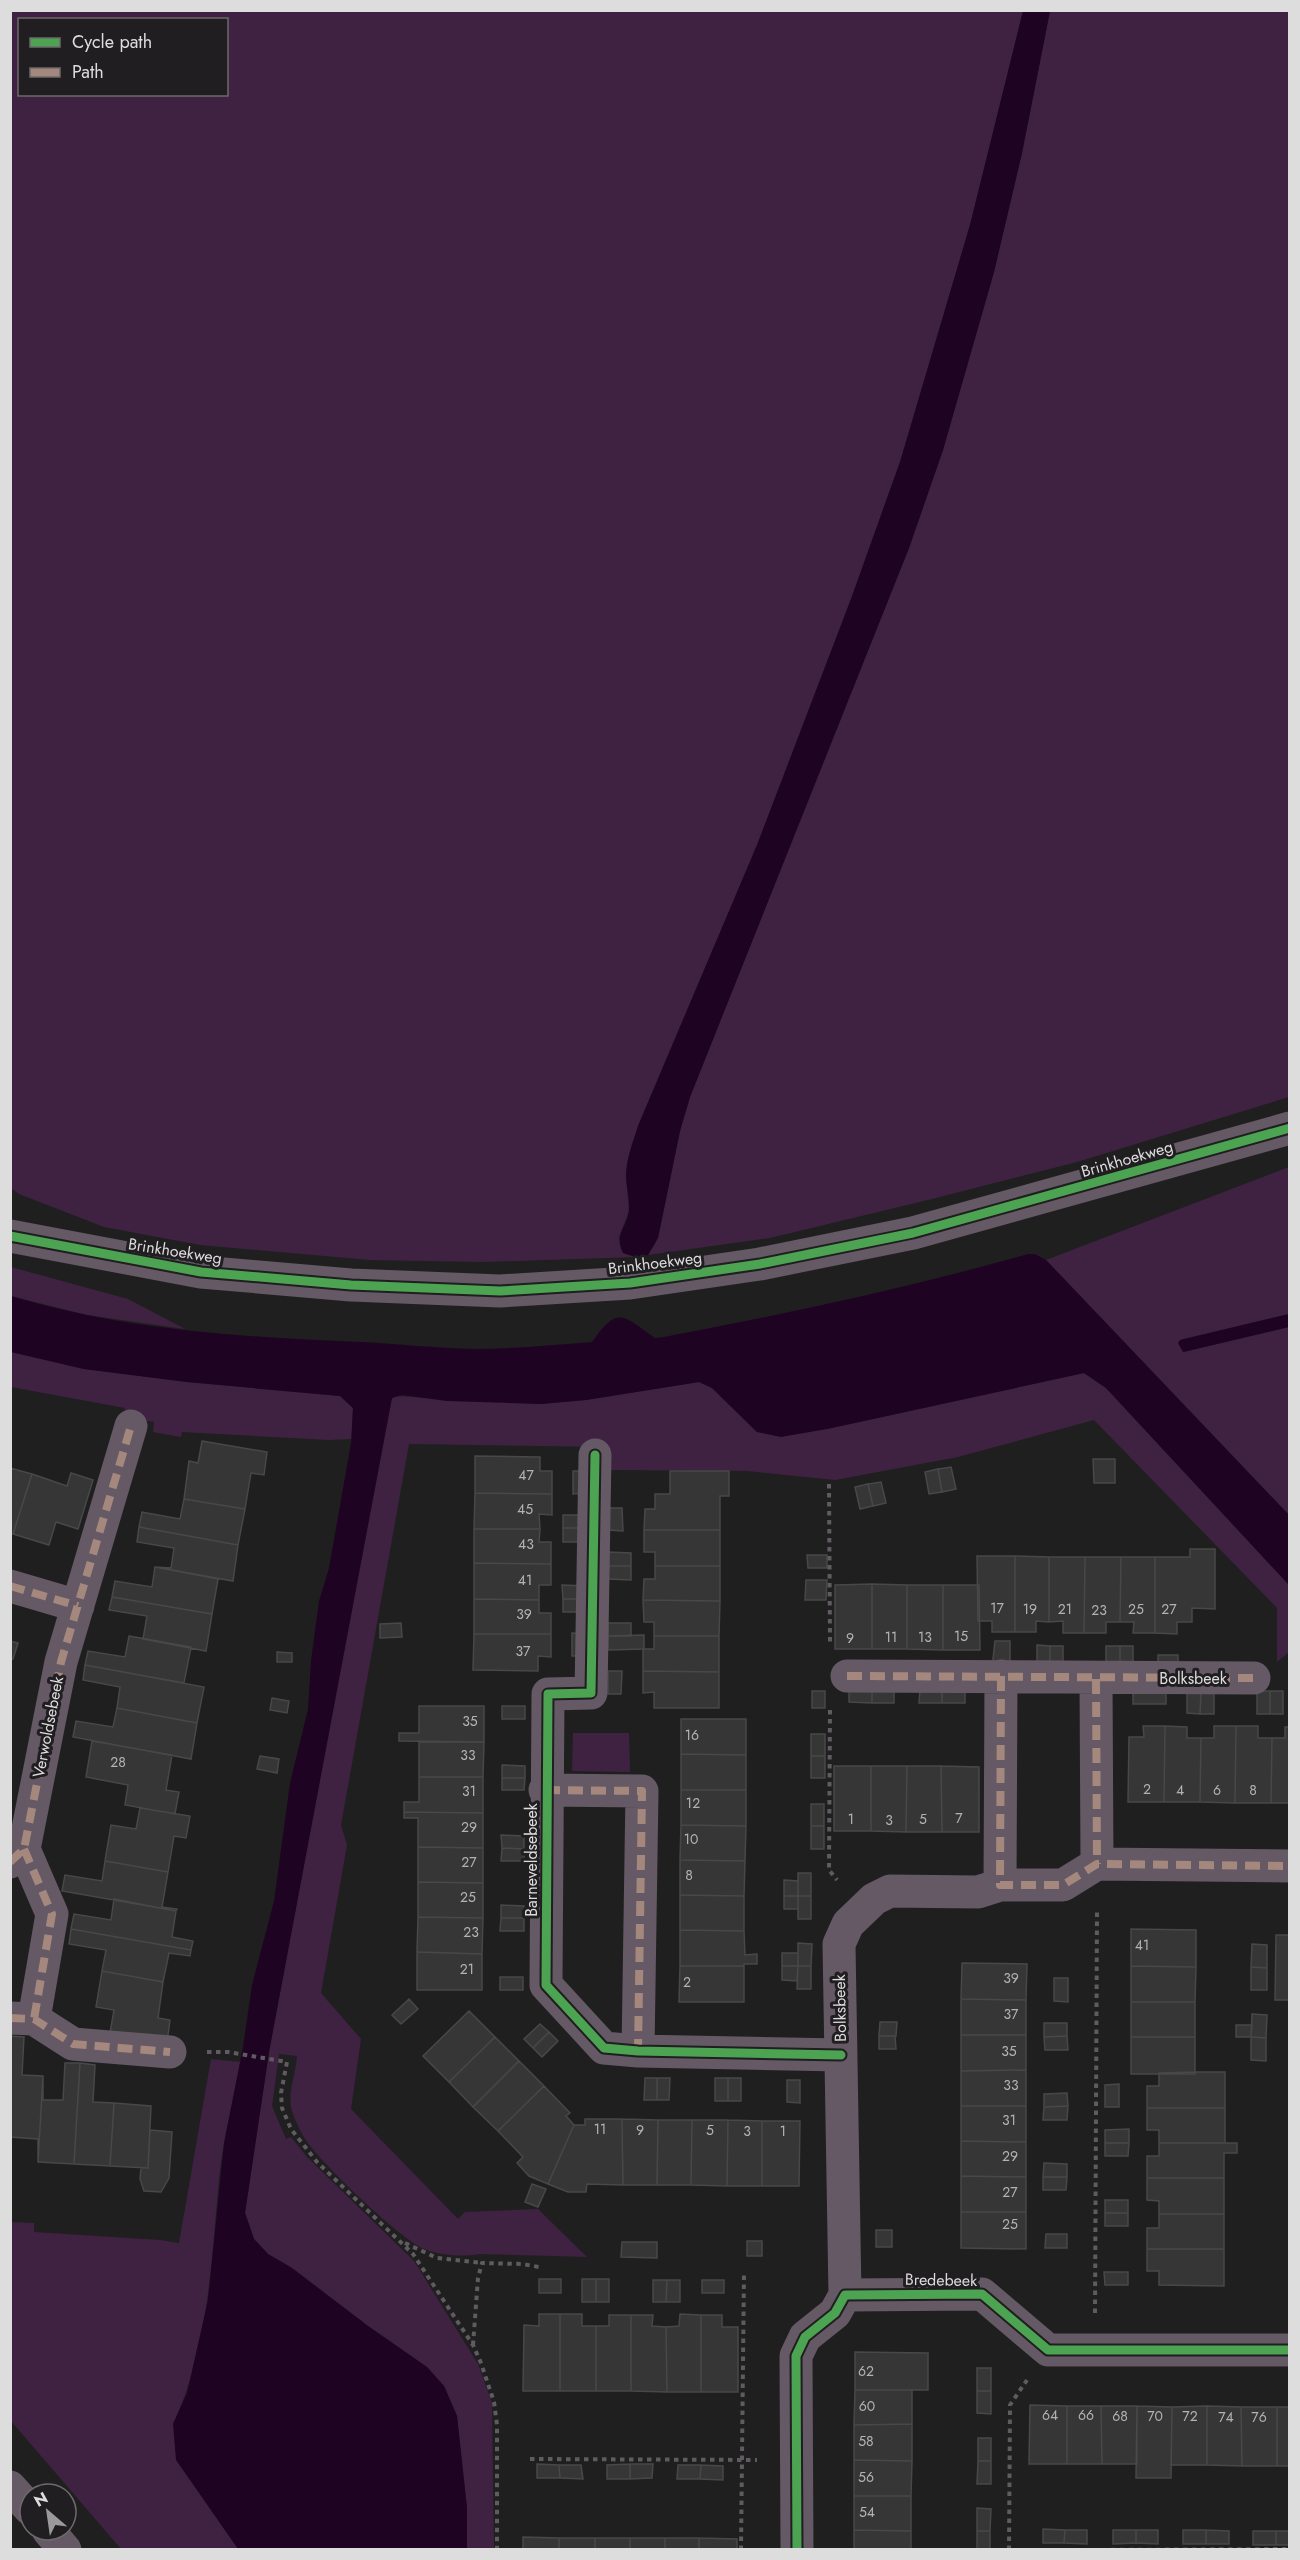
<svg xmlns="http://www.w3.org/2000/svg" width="1300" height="2560" font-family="Jost,sans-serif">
<rect width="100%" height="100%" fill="#1f1f1f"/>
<!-- green -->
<path fill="#3f2242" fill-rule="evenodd" d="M10 11H1023L970 225 900 462 851 599 757 845 638 1126 629 1157 626 1176 629 1211 619 1237 623 1253 636 1257 483 1262 370 1260 200 1245 104 1227 19 1194 11 1188ZM20 20H226V94H20Z
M1050 11H1289V1097L1077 1162 932 1199 770 1238 648 1255 658 1238 680 1131 690 1097 909 548 943 450 994 272 1022 153Z
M1289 1167V1314L1180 1340 1184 1352 1289 1327V1515L1046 1260Z
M11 1267 128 1299 185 1329 87 1315 11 1296Z
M11 1352 84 1369 187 1382 340 1396 353 1408 352 1439 329 1440 182 1432 181 1437 153 1432 154 1422 123 1417 125 1408 11 1387Z
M1084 1373 1106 1388 1289 1585V1652L1277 1662V1608L1094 1420 958 1457 835 1480 747 1471 609 1470 608 1447 409 1444 341 1825 347 1845 321 1993 361 2039 351 2109 458 2219 465 2212 538 2209 587 2257 480 2254C462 2257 439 2256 422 2248 397 2236 321 2163 305 2139 300 2131 295 2120 292 2111 287 2094 296 2073 297 2056L279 2054 272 2106 286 2139 291 2137 307 2157 414 2261 478 2364 492 2403 494 2549H467V2508L457 2416 444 2386 427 2367 368 2326 292 2268 268 2254 254 2239 245 2213 269 2052 390 1402 394 1396 541 1404 586 1400 699 1382 712 1388 757 1432 827 1429Z
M573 1733H629L630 1772 572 1771Z
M211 2059 241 2062C234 2101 223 2139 219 2179 211 2262 209 2348 173 2424L238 2549H121L11 2421 10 2222 34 2223V2232L160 2240 179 2243Z"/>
<!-- water -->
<path fill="#1f0323" d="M1023 11H1050L1022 153 994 272 943 450 909 548 690 1097 680 1131 658 1238 648 1255 636 1257 623 1253C613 1233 628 1228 629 1209 630 1198 626 1187 626 1176 626 1159 633 1142 638 1126L757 845 851 599 900 462 970 225Z
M1028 1254H1035L1046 1260 1289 1515V1585L1106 1388 1084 1373 827 1429 781 1437 757 1432 712 1388 699 1382 586 1400 541 1404 447 1401 402 1395 392 1398 269 2052 245 2213 254 2239 268 2254 292 2268 368 2326 427 2367 444 2386 457 2416 467 2508V2549H238L176 2460 173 2424 187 2393 208 2300 224 2143 243 2047 252 1985 274 1901 290 1783 308 1709 311 1661 319 1601 329 1568 351 1443 353 1408 340 1396 187 1382 84 1369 11 1352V1296C123 1330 243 1337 361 1342 398 1344 436 1348 474 1349 513 1349 552 1345 592 1342 618 1304 624 1316 655 1338L664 1337C786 1314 908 1288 1028 1254Z
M1289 1314V1327L1183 1352 1178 1343 1180 1340Z"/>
<!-- building -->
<path fill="#363636" stroke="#484848" stroke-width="1.5" d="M202 1441 267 1452 264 1475 251 1473 245 1509 184 1499 189 1461 198 1463Z
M475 1456 540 1457V1471H552V1494L475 1493Z
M1093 1459H1115V1483H1094Z
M951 1467 956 1489 942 1492 938 1469Z
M10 1468 32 1474 13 1534 10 1533Z
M938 1469 942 1492 929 1494 925 1472Z
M573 1471H586V1493L573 1494Z
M670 1471H729V1496H720V1530H644L645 1509H655V1494H670Z
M71 1473 93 1480 78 1529 56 1522 49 1545 13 1534 32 1474 67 1486Z
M881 1482 886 1503 873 1506 868 1484Z
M868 1484 873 1506 860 1509 855 1487Z
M475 1493 552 1494V1515L539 1514 540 1529H474Z
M184 1499 245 1509 238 1545 139 1527 142 1512 180 1519Z
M608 1508H622L623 1531 609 1530Z
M563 1515H586V1528H563Z
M139 1527 238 1545 233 1581 155 1567 171 1568 174 1548 137 1542Z
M563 1528H586V1542H563Z
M474 1529H540L539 1542H551V1564L474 1563Z
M644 1530H720V1566H655V1552H644Z
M1190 1549H1215V1609L1192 1608V1622H1177V1634L1155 1633V1557H1190Z
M608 1552 631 1553V1566H609Z
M807 1555H827V1568H808Z
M977 1556H1015V1632H992V1621H978Z
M1015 1556 1049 1557V1622L1036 1621V1632H1015Z
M1049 1557H1085L1084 1633H1063V1621L1049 1622Z
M1085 1557H1121L1120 1622H1106V1633H1084Z
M1121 1557H1155V1633H1133L1134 1622H1120Z
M474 1563 551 1564V1585H539V1600L474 1599Z
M609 1566H631V1580L608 1579Z
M655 1566H720V1601L643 1600 644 1579H655Z
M155 1567 218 1579 212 1614 112 1597 115 1581 152 1587Z
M806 1580H827L826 1600H805Z
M872 1584 907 1585V1649H872Z
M872 1584V1649H835V1585Z
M562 1585 586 1586 585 1599H563Z
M907 1585H943V1650L907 1649Z
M943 1585H979L980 1650H943Z
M112 1597 212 1614 206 1651 143 1639 147 1616 109 1610Z
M474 1599 539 1600V1613H551V1634H474Z
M563 1599H585V1612H563Z
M643 1600 720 1601 719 1636H654V1622H644Z
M401 1623 402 1637 380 1638V1624Z
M608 1623H631V1636H608Z
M572 1633 585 1634V1656H572Z
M474 1634H551V1657L538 1656V1671L473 1670Z
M644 1635V1649L608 1650V1636Z
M129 1636 191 1647 184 1683 85 1665 88 1651 125 1657Z
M654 1636H719V1672L643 1671V1649H654Z
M10 1641 18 1643 13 1659H10Z
M995 1641H1010V1668H992Z
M1037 1645 1050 1646V1668H1037Z
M1050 1646H1063V1668H1050Z
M1106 1646H1120V1668L1106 1669Z
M1120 1646H1133V1668H1120Z
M277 1652 292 1653V1662H277Z
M1158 1655H1178V1668H1158Z
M85 1665 204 1687 197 1723 117 1708 120 1687 83 1680Z
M608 1671H622L621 1694H608Z
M643 1671 719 1672V1708H654V1692L643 1693Z
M849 1689H872V1703L849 1702Z
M872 1689 894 1690V1703H872Z
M920 1689H942V1703H919Z
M942 1689H965V1703H942Z
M1133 1690 1166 1691V1704H1133Z
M812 1691H825V1708H812Z
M1187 1691 1201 1692 1200 1714 1187 1713Z
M1257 1691H1270V1714H1257Z
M1270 1691H1283V1714H1270Z
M1201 1692H1214V1714H1200Z
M272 1698 289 1701 287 1713 270 1710Z
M419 1706H484V1742L399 1741V1733H419Z
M502 1706H525V1719H502Z
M117 1708 197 1723 191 1759 73 1737 76 1721 113 1727Z
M681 1719H746V1755L681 1754Z
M1143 1726H1165L1164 1802H1128L1129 1737H1144Z
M1165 1726 1187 1727V1738H1201L1200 1802H1164Z
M1214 1726H1236L1235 1803 1200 1802 1201 1738H1214Z
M1236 1726H1258V1738H1272L1271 1803H1235Z
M1285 1727H1290V1803H1271L1272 1738H1285Z
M811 1734H825V1756H811Z
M92 1741 172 1755 166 1790 179 1792 175 1814 125 1805 128 1785 86 1777Z
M419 1742H484L483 1777H419Z
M681 1754 746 1755V1790H681Z
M260 1756 279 1759 277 1773 257 1769Z
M811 1756H825V1778H811Z
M502 1765 525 1766V1778H502Z
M834 1766H871V1831H834Z
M871 1766H907L906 1832 871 1831Z
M907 1766H941L942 1832H906Z
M941 1766 979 1767V1832H942Z
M419 1777H483V1813L404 1812V1802H419Z
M502 1778H525L524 1790H502Z
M681 1790H746V1826L681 1825Z
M811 1804H824V1826H811Z
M140 1808 190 1816 186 1838 174 1836 168 1872 105 1861 111 1825 136 1829Z
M404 1812 483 1813V1848L418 1847V1818H404Z
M681 1825 746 1826 745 1861 680 1860Z
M811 1826H824V1849H811Z
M501 1835 524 1836V1849L502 1848Z
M418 1847 483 1848V1883L418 1882Z
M502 1848 524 1849V1861H501Z
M680 1860 745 1861 744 1896 680 1895Z
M105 1861 168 1872 162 1907 177 1909 176 1911 62 1891 65 1875 102 1881Z
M798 1873H811V1896H798Z
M784 1880 798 1881V1896H784Z
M418 1882 483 1883V1918L418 1917Z
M680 1895 744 1896V1931L680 1930Z
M784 1896H798V1909H784Z
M798 1896H811V1919H798Z
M114 1899 176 1911 172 1937 193 1941 191 1950 71 1929 74 1914 111 1920Z
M501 1905 524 1906V1918H501Z
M418 1917 483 1918 482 1954 417 1952Z
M501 1918H524V1931H500Z
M71 1929 191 1950 190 1956 169 1953 163 1982 102 1971 106 1950 69 1944Z
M1131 1929 1196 1930V1967L1131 1966Z
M680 1930 744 1931 745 1955 757 1954V1964H744V1966H680Z
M1276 1935H1290V2000H1275Z
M798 1943 812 1944 811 1966H798Z
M1252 1944 1267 1945V1968L1251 1967Z
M417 1952 482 1954V1990H417Z
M782 1953H798V1966H782Z
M962 1963 1027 1964 1026 2000 961 1999Z
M680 1966H744V2002H679Z
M782 1966H798L797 1981 782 1980Z
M798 1966H811V1989H797Z
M1131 1966 1196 1967 1195 2002H1131Z
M1251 1967 1267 1968V1990H1251Z
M102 1971 163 1982 158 2018 170 2020 167 2042 110 2033 114 2010 96 2007Z
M500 1977H523V1990H500Z
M1054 1978H1068V2002L1054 2001Z
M409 1999 418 2009 401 2024 392 2015Z
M961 1999 1026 2000V2035H961Z
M1131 2002H1195V2037H1131Z
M469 2011 495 2037 449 2082 423 2056Z
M1252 2014 1267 2015 1266 2038 1251 2037Z
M880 2022H897L896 2036H879Z
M1044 2023H1067V2036L1044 2037Z
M540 2024 549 2032 533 2048 524 2039Z
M1236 2025H1252L1251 2037H1236Z
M549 2032 558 2041 542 2057 533 2048Z
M961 2035H1026V2070L961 2071Z
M10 2036 24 2037 22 2075 43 2076 38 2162V2139L10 2137Z
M879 2036H895L896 2049H879Z
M1067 2036 1068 2050H1045L1044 2037Z
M495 2037 519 2061 473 2107 449 2082Z
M1131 2037H1195V2074H1131Z
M1251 2037 1266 2038V2061L1251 2060Z
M519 2061 544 2086 498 2131 473 2107Z
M65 2063H80L74 2164 38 2162 43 2076V2100H63Z
M80 2063 95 2065 93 2102 114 2103 110 2166 74 2164Z
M1026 2070V2106H961V2071Z
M1195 2072H1225V2108H1147V2086H1159V2073Z
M645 2078H657V2100H644Z
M657 2078H670L669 2100H657Z
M715 2078H728V2101H715Z
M728 2078H741V2101H728Z
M787 2080H800V2103L787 2102Z
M1119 2084V2107H1105V2085Z
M544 2086 570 2113 566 2116 574 2125 548 2184 529 2176 517 2163 523 2157 498 2131Z
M1067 2093 1068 2106 1044 2107V2094Z
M114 2103 151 2106 148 2168 110 2166Z
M961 2106H1026V2142L961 2141Z
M1068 2106 1067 2120H1043L1044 2107Z
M1147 2108H1225V2143H1159V2130H1147Z
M585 2119H622L623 2185 587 2184 586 2192H568L548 2184 574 2125H585Z
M622 2119 658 2120 657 2185H623Z
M658 2120H692L691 2185H657Z
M692 2120H728L727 2186 691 2185Z
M728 2120 762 2121V2186H727Z
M762 2121H800L799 2186H762Z
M1129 2129V2143H1105V2130Z
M150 2130 172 2132 169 2178 161 2192 144 2191 140 2179 141 2168H148Z
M961 2141 1026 2142V2177L961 2176Z
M1105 2143H1129L1128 2156H1105Z
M1159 2143H1237V2153H1224V2178H1147V2156H1159Z
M1044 2163 1067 2164V2177H1043Z
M961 2176 1026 2177V2212H961Z
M1043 2177H1067L1066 2190H1043Z
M1147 2178H1224V2214H1159V2201L1147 2200Z
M532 2184 546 2189 538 2207 525 2202Z
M1105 2200H1128V2213H1105Z
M961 2212H1026V2249L961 2248Z
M1105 2213H1128V2226H1105Z
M1159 2214H1224V2249H1147V2228H1159Z
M876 2230H892V2247H876Z
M1046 2234H1067V2248H1045Z
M747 2241H762V2256H747Z
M622 2242H657V2258L621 2257Z
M1147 2249H1224V2286L1159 2285V2271H1147Z
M1104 2272H1128V2285H1105Z
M539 2279H561V2293H539Z
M582 2279H596V2302H582Z
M596 2279H609V2302H596Z
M653 2280H667L666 2302H653Z
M667 2280H680V2302H666Z
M702 2280H724V2293H702Z
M539 2314H560V2391H523L524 2325 539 2326Z
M560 2314H582V2326H596V2391H560Z
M680 2314 701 2315V2392H667L666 2327 679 2326Z
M609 2315H631V2391H596V2326H609Z
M631 2315H653L652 2326 666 2327 667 2392 631 2391Z
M701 2315H722V2327H738V2392H701Z
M855 2352 928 2353V2390H855Z
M977 2368H991V2391H977Z
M855 2390H912V2424L854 2425Z
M977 2391H991V2414L977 2413Z
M1030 2405 1067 2406V2464H1029Z
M1067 2406H1101L1102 2464H1067Z
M1101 2406H1137V2464H1102Z
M1137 2406 1172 2407 1171 2478H1136Z
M1207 2406V2465H1171L1172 2407Z
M1207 2406 1241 2407 1242 2466 1207 2465Z
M1241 2407H1277V2466H1242Z
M1277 2407H1290V2466H1277Z
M912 2424V2461L854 2460V2425Z
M978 2438H991V2461H978Z
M854 2460 912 2461 911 2496H854Z
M978 2461H991V2484H977Z
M537 2464 559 2465 560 2478H537Z
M630 2464V2479H607V2465Z
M630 2464H653L652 2478 630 2479Z
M559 2465H581L583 2479 560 2478Z
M678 2465H701L700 2479H677Z
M701 2465 723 2466V2480L700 2479Z
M854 2496H911V2531L854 2530Z
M977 2508 991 2509 990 2531H977Z
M1043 2529 1065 2530 1064 2543H1043Z
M854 2530 911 2531V2550H854Z
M1065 2530H1087V2544L1064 2543Z
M1113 2530H1136V2543L1113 2544Z
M1136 2530H1158V2544L1136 2543Z
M1183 2530H1206V2544H1183Z
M1206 2530 1229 2531V2544H1206Z
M977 2531H990V2550H977Z
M1253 2531H1276V2545H1253Z
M1276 2531H1290V2545H1276Z
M523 2537 559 2538V2550H523Z
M559 2538H595V2550H559Z
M595 2538H630V2550H595Z
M630 2538H665V2550H630Z
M665 2538H699V2550H665Z
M699 2538 737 2539V2550H699Z"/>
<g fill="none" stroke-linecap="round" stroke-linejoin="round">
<!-- path -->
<path stroke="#605a61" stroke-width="4" stroke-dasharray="4.5 4.5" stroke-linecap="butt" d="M829 1484 830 1643
M830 1710 829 1870 837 1880
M207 2052H228L287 2062 281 2093 282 2108 291 2129 317 2162 413 2254 473 2345 481 2363 494 2402 497 2425V2550
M405 2243 437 2258 482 2263
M1095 2313 1097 1910
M473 2345 478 2278 482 2263 522 2264 539 2267
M530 2459 757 2460
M741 2550 744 2271
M1009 2550 1010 2405 1027 2380
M1084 2550 1290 2549"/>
<!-- street -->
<path stroke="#645965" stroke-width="33" d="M10 1236 201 1272 351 1285 500 1291 630 1283 760 1264 913 1233 1290 1128
M595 1455 591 1693 548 1694 546 1985 604 2048 638 2051 841 2055
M10 1586 78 1606
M847 1676 1254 1678
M1096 1679 1097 1864
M545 1790 642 1791 638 2051
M24 1849 52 1914 34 2019
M10 1862 24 1849 61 1662 131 1426
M1000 1885 1001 1676
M10 2018 34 2019 73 2044 170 2052
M845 2295 839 1944 848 1924 874 1899 890 1891 978 1892 1000 1885H1063L1097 1864 1290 1866
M10 2487 30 2509
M48 2530 65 2550
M797 2550 796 2356 805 2337 835 2313 845 2295 982 2294 1048 2350H1290"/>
<!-- quiet -->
<path stroke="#a5887d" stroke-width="8" stroke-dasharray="15 8" stroke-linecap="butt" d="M10 1586 78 1606
M847 1676 1254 1678
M1001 1676 1000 1885H1063L1097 1864 1290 1866
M1096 1679 1097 1864
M545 1790 642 1791 638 2051
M24 1849 52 1914 34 2019
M10 1862 24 1849 61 1662 131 1426
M10 2018 34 2019 73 2044 170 2052"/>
<defs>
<path id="cycleway" d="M10 1236 201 1272 351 1285 500 1291 630 1283 760 1264 913 1233 1290 1128
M595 1455 591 1693 548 1694 546 1985 604 2048 638 2051 841 2055
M797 2550 796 2356 805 2337 835 2313 845 2295 982 2294 1048 2350H1290"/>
</defs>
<!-- cycleway casing -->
<use href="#cycleway" stroke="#201e20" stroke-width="13"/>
<!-- cycleway -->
<use href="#cycleway" stroke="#4ca352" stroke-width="9"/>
</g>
<g text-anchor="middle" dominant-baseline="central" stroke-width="6" stroke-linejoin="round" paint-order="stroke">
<!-- number labels -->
<g font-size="14" fill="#b4b3b4">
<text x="526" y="1475">47</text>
<text x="525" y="1509">45</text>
<text x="526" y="1544">43</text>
<text x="525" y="1580">41</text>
<text x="997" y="1608">17</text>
<text x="1030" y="1609">19</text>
<text x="1065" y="1609">21</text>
<text x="1136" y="1609">25</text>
<text x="1169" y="1609">27</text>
<text x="1099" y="1610">23</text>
<text x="524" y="1614">39</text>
<text x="961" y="1636">15</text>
<text x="891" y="1637">11</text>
<text x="925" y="1637">13</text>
<text x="850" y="1638">9</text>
<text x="523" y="1651">37</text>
<text x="470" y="1721">35</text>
<text x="692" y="1735">16</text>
<text x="468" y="1755">33</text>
<text x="118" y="1762">28</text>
<text x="1147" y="1789">2</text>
<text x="1180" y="1790">4</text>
<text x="1217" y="1790">6</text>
<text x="1253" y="1790">8</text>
<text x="469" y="1791">31</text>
<text x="693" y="1803">12</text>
<text x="959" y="1818">7</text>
<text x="851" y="1819">1</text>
<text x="923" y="1819">5</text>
<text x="889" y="1820">3</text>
<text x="469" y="1827">29</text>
<text x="691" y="1839">10</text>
<text x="469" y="1862">27</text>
<text x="689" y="1875">8</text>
<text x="468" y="1897">25</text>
<text x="471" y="1932">23</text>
<text x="1142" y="1945">41</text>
<text x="467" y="1969">21</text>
<text x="1011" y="1978">39</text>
<text x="687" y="1982">2</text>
<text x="1011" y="2014">37</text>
<text x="1009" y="2051">35</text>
<text x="1011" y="2085">33</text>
<text x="1009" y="2120">31</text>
<text x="600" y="2129">11</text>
<text x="640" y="2130">9</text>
<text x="710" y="2130">5</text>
<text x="747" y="2131">3</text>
<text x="783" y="2131">1</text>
<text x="1010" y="2156">29</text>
<text x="1010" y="2192">27</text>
<text x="1010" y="2224">25</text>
<text x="866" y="2371">62</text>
<text x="867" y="2406">60</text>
<text x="1050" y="2415">64</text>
<text x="1086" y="2415">66</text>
<text x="1120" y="2416">68</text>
<text x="1155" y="2416">70</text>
<text x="1190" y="2416">72</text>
<text x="1226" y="2417">74</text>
<text x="1259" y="2417">76</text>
<text x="866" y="2441">58</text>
<text x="866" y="2477">56</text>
<text x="867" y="2512">54</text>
</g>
<!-- street labels -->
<g font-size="16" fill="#deddde" stroke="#201e20">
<text transform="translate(1127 1159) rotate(-16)">Brinkhoekweg</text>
<text transform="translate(175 1251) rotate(9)">Brinkhoekweg</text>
<text transform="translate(655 1263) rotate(-7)">Brinkhoekweg</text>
<text x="1193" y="1678">Bolksbeek</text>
<text transform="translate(48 1727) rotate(-79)">Verwoldsebeek</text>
<text transform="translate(531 1860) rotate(-90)">Barneveldsebeek</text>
<text transform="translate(840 2008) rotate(-91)">Bolksbeek</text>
<text transform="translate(941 2280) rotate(1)">Bredebeek</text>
</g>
</g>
<!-- border -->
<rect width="1300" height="2560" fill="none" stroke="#deddde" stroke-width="24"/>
<!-- legend -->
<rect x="18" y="18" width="210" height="78" fill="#201e20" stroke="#6c6a6c" stroke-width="1.5"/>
<rect x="30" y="38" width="30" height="9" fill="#4ca352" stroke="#6c6a6c" stroke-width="1.5"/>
<text x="72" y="48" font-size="18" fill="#deddde">Cycle path</text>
<rect x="30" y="68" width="30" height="9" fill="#a5887d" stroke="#6c6a6c" stroke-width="1.5"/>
<text x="72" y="78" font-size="18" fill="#deddde">Path</text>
<!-- north arrow -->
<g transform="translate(48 2512) rotate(331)"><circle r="28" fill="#201e20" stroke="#6c6a6c" stroke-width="1.5"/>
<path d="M0-4.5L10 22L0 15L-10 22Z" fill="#9b9a9b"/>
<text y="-9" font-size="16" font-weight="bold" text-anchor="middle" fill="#deddde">N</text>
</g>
</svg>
